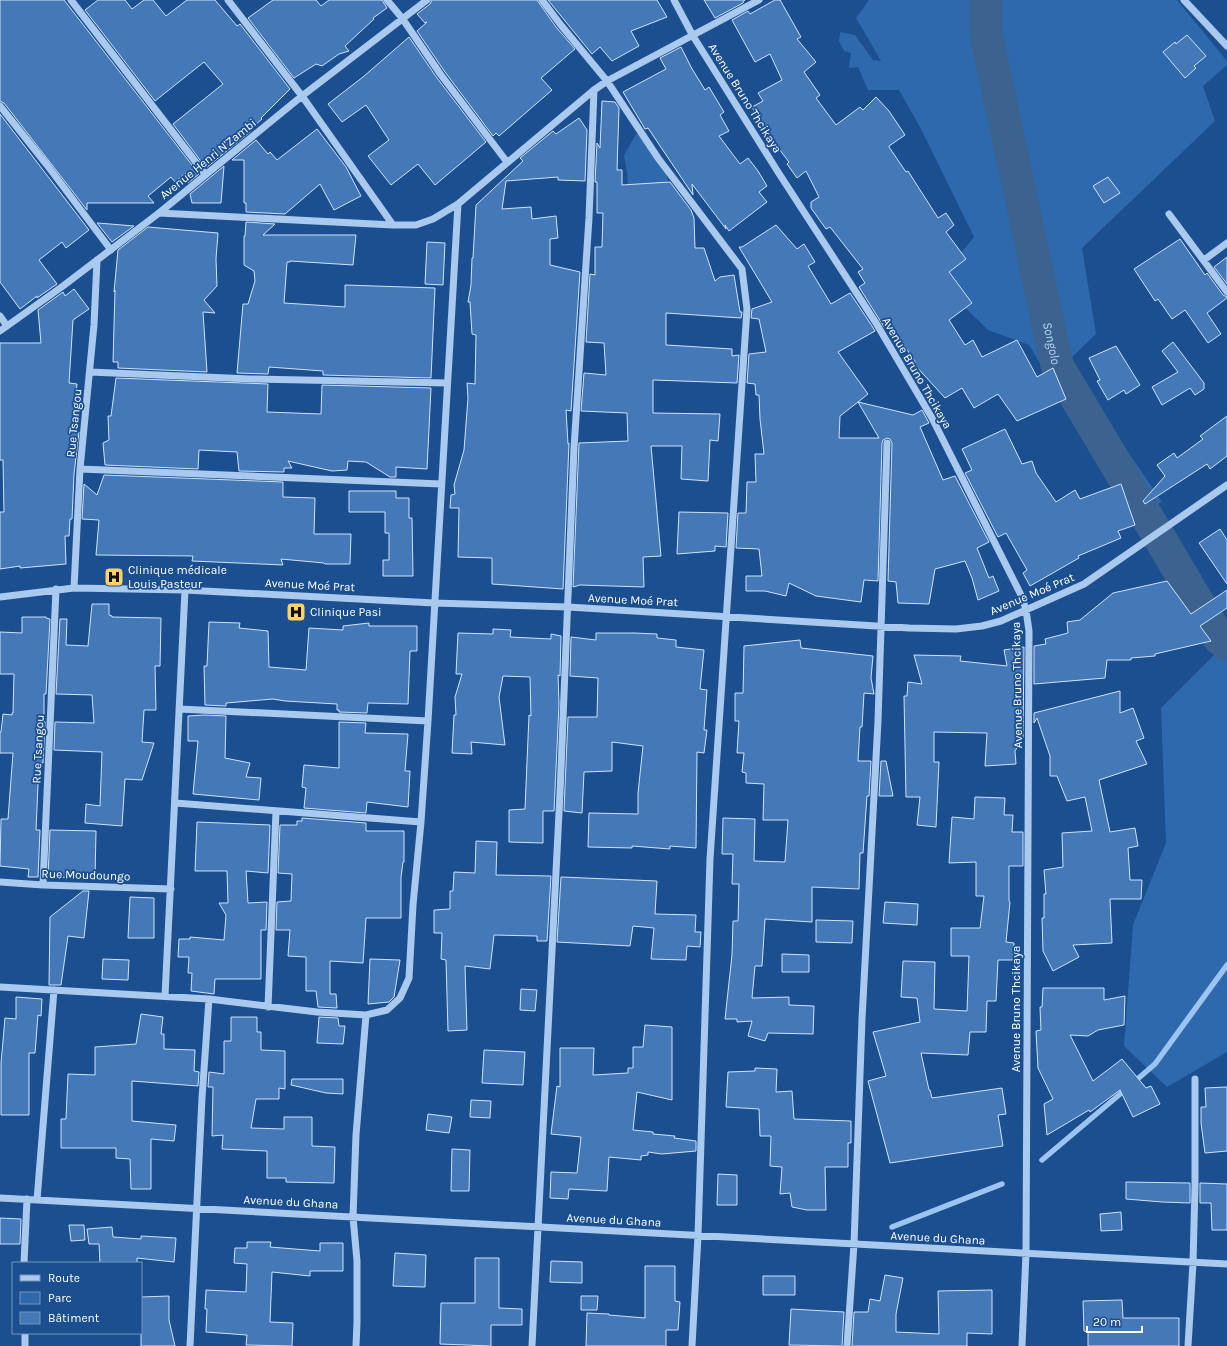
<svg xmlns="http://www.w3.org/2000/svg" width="1227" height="1346" font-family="Karla,sans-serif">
<rect width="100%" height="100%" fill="#1b4f8f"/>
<!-- green -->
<path fill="#2e69ad" d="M869 0H1177L1227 61V65L1203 86 1215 121 1082 248 1096 334 1067 362 1162 502 1133 515 1029 345 988 330 938 281 974 237 921 129 899 90H868L858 67 849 68 851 53 844 51 839 41 840 32 855 35 873 60 881 61 856 18Z
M637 133 667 174 668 184 628 190 627 172 624 155Z
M1216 653 1227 661V1052L1167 1087 1124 1046 1133 925 1166 843 1161 708Z"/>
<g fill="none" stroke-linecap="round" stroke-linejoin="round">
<!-- stream -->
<path stroke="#9cc4f0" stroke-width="5.5" d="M1134 1082 1155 1064 1227 965
M1042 1160 1126 1089
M892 1227 1002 1184"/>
<!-- river -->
<path stroke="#3c6290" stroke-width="33" id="s1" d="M986 0V34L1057 365 1219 638 1227 644"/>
</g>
<!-- building -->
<path fill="#4478b7" stroke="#cfe3fa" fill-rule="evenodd" d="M0 0H64L199 174 188 183 186 173 175 182 171 177 148 196 154 203H87V210L4 103 0 101Z
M98 0H125L132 9 144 0H153L166 16 187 0H215L237 26 240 24 290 89 261 118 262 119 248 131 250 132 206 168 173 124 223 84 204 62 155 101 85 10Z
M273 0H316L321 6 329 0H382L387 8 373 18 374 19 345 46 349 51 339 54 322 66 316 64 294 78 248 18Z
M432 0H537L556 27 575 49 541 78 552 90 499 136 496 133 493 136 445 72 417 31 427 22 425 23 417 14 430 4Z
M548 0H657L667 17 631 31 639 46 612 61 600 47 592 54Z
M704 0H745L743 2V3L715 18Z
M775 0H780L801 37 797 39 816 62 804 72 820 95 816 98 836 125 860 107 863 110 876 97 889 111 905 135 889 146V147L906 172 908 171 938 218 946 213 954 225 946 232 966 259 949 272 972 303 949 320 965 345 973 340 982 357 1017 340 1037 377 1053 368 1066 399 1017 421 998 394 974 408 962 388 945 398 914 364 915 362 890 323 884 327 859 287 865 283 858 272 863 269 830 227 826 229 811 208V202L819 197 806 171 797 178 787 164 789 162 766 132 752 107 763 101 758 93 782 80 770 54 755 62 732 20 748 11 750 14Z
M1187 35 1206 56 1194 66 1196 68 1185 78 1163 52 1175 42 1176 44Z
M409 37 437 78 486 142 435 185 418 164 391 185 368 156 389 140 366 105 342 122 328 104 363 77Z
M681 47 691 67 705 90 709 87 724 112 720 115 729 131 719 136 740 164 748 158 758 171 767 186 759 192 767 202 729 231 725 225 726 229 692 184 693 195 648 128 645 129 623 92 666 69 660 58Z
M602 101 615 102 619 108 617 170H622V185L670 182 691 210 694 218 695 248H704L715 281 720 277 734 275 740 312H742L741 318 666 313V345L732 349V356L739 355 737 383 653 380V413L720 414 718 441 710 440 708 481 681 479 682 446H651L661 556 643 557 644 587 580 585 573 587 579 443 628 441 627 413 581 411 584 373 606 375 604 343 586 342 590 274 595 275V247H602L603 213H597V182H595L597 143 600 148Z
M0 114 89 230 66 248 62 242 39 260 57 284 37 298V296L20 309 0 282Z
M579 118 587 130 585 181 558 180V177L506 181 502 209 531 207 532 219 556 216 558 238 550 239V265L580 272 571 411 566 410 568 444 569 443 563 589 492 584V558L458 557 459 508H450L451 495 455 494 454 485 464 450 468 398 467 383 475 384 476 335 472 334 470 302H468L471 285 472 258H473L476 205 523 161 520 158 553 131 556 134Z
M317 129 346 167 361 196 334 210 320 184 285 214 246 212V203H244V160H232L256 140 268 154 270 152 277 160Z
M224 166 221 203H192L190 194Z
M1108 177 1120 193 1104 203 1093 186Z
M246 222 275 224 263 235H356L353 265 290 261V262H287L284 303 345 307V285L435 288 431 378 323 375V371L269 367 268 374 237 373 243 304H248L255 281 254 271 244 265V236H245Z
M97 223H98L134 226 112 242Z
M776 225 797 249 804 244 815 262 808 266 831 304 850 293 872 326 875 331 838 352 868 394 858 402 913 415 922 410 929 423 920 427 943 480 955 476 989 542 977 548 989 578 993 576 999 591 978 600 972 578 965 561 935 569 929 604 898 603 896 582 888 581 892 443 890 439 887 438 883 440 882 443 878 581 864 580 861 602 816 596 789 583 786 596 765 591H746V576H762L759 549 736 548 738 513H746L747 482H756L755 454H764L760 419 759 395H756L755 384 747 383 749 354 766 352 759 319 751 318 752 309 772 302 739 247H742ZM858 402 879 438H839L840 416Z
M148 227 218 233 216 259 217 286 204 300 215 313 203 312 207 372 118 368V362H113L115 290 114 292 118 250Z
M1180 239 1205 275 1207 273 1223 295 1227 297V298L1207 313 1221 334 1208 343 1185 310 1172 319 1158 299 1155 301 1134 269Z
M427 242 445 243 443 285 425 284Z
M1227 257V284L1214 267Z
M74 289 89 309 73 320 69 383 77 384 71 432H79L74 474 72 519H70L69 536H65L66 564 20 568V566L0 569V512H4L3 460H0V343H41L38 310 63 292 65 296Z
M1173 342 1204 383V389L1195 395 1190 388 1162 405 1152 387 1178 372 1162 351Z
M1116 346 1140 385 1126 394 1124 390 1108 400 1097 381 1100 380 1089 358Z
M116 378 268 384 267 412 321 414 322 385 431 388 427 469 396 467V477H390L366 462 348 461 347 470 332 471 288 461 292 468H284V472L239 471 237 452 199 450 198 469 105 465 103 443 109 440 108 416H111Z
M1227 416V456L1210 469 1207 464 1145 504 1143 501 1165 476 1157 465 1174 453 1177 458 1203 439 1200 436Z
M1005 429 1022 464 1032 461 1036 473 1056 502 1075 490 1080 499 1121 484 1135 525 1118 531 1121 538 1078 556 1079 558 1030 586 1023 573 1027 570 1006 533 998 537 965 473 972 470 962 449Z
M104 475 283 482V497L315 498 314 534H351L350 564H325L324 563 281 559 283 565 192 561 193 556 96 555 99 520 82 519 84 484 97 495Z
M349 491H396V498H409V518H412L413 576H383V560H389V533H385V512H349Z
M679 512 728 513 726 547 715 546V551L677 554Z
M1220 529 1227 540V584L1199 543Z
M1167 581 1191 614 1227 590V608L1200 626 1211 641 1155 654V656L1131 658V660H1107L1105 678 1034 684V646L1046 644 1045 639 1068 633 1067 622 1080 620 1113 593Z
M92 604H109V615L112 616V617L161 618 160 666H155L156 710H144L142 742 154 743 142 780 125 779 122 826 85 823 86 804 100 806 102 752 54 750 55 722 94 723 92 695 56 694 60 619H67L66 645 88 646Z
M22 617H46V618L50 619 46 694H44V722H45L43 763H39L36 830H40L38 877H28L29 869 0 866 1 819H8L13 753H0V732H1L3 714 12 715V713H13L14 674H0V632L22 633Z
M209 622 240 623 239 628 268 631 269 667 306 670 309 628 343 630V626L369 623V626H417V651H410L408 704 368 703 367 713 339 712V710H337V704L285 701 273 699 226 703V706L205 705 204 666H207Z
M493 629 511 630 510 637 551 639V634L561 636 560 676 558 675 559 704 554 811H543V843L509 842V810L525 809 529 715 531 716 530 677 503 676 499 697 505 745 471 742 472 754 452 753 454 715H456L455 697 462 674H456L458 633 493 634Z
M596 633H634L657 634V638L676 640V647L704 650 700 689 707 690 704 730H707L704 753 697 752 696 848 670 846V849L632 846V848L588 847 589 813 638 814V793L643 746 612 742V771L584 772 582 813 564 811 568 717H597L598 678 570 676 571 637 596 640Z
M800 640 801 648 873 656 871 678 874 694 864 693 862 727H860L858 761H871L869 796H867L863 853H860L859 889 812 887V922L765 919 762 966H755L752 998 789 997V1005L814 1006 813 1034 768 1033 765 1041 748 1036 752 1021 737 1022V1019H725L732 955 733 921H738L739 884H732L733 854H722L723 818 755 819 754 861 785 862 788 820H763L764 784 746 783V773L742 772 744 753H737L739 721H735V693H743L744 646Z
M1024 647 1023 738 1015 751 1016 764 985 766 987 733 934 732V762H939L936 827 917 825 920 797H906L904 696H907L908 682 922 684 914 655 961 656 960 661 1007 666 1004 650Z
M1120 691V713L1133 708 1144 738 1136 741 1147 764 1099 780 1110 832 1135 828 1138 846 1128 848 1130 880H1142L1141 899H1110L1112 943 1073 945 1079 957 1053 971 1043 951 1042 918H1044V894H1046L1044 870 1063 867 1062 833 1092 831 1085 797 1067 801 1057 776H1050V756L1037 718 1034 723V713Z
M205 715 226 716 225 758 250 763 246 777 261 778 259 800 193 794 198 741H188V716Z
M339 722 366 723 365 733 408 734 405 771H410L408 807 367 802 366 813 304 808 306 788 302 787 304 765 339 768Z
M881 761H886L893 796H879Z
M975 797 1005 798 1004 815H1013L1012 832H1023V866H1009V901L1010 902 1006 942 1014 943 1013 960H998L996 1001H987L986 1032H970L968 1055 921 1053 929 1090H930L932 1098 1002 1088 1006 1114 998 1115 1003 1146 890 1163 868 1081 886 1076 873 1032 920 1022 917 998 901 997 903 961 935 962 934 1009 967 1011 969 956H951V928H980L984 896H976V862L949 863 952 817 974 819Z
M302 818 366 823V831H404V862H403L401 877V918H366L363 963 330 961V994H336L337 1008 318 1007 316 991H306V957L288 956 290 930H276L277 902 291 901 292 874 278 873 280 825H297V821H302Z
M197 822 270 825 268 873 246 871 248 903 267 902 266 930H261V979H215L214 994 191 991 192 973H188L189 957H178L179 939H190V937L224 940 226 915 219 903H228L227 871H195Z
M50 830 96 831 95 878 48 877Z
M476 841 497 842 496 875 551 876 547 941H537V936L494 935 490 969 465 966 467 1030 448 1031 446 960 441 959 442 933H434V910L450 909V891H453L454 872 475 873Z
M561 877 657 881 655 914 696 915 695 932H701L700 947 687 946 686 960 651 959 654 928 633 926 630 946 557 942Z
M83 891H89L84 938 68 936 61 985H49L50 917Z
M130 897 154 898V938H128Z
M885 902 918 904 917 925 883 923Z
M816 920 853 921 852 943 816 942Z
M782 954 809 955V972H782Z
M103 959 129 960 128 980 102 979Z
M370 959 400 960 394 997 389 1002 368 1004Z
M1043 988H1104V1000L1125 996 1124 1025 1098 1030 1088 1036 1070 1035 1093 1081 1122 1059 1146 1088 1151 1086 1160 1104 1133 1117 1120 1090 1090 1112 1089 1110 1047 1135 1044 1104 1053 1099 1038 1068 1036 1031 1041 1030 1040 1007H1042Z
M521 989 537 990 535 1011 520 1010Z
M16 997 42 999 41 1016 38 1015 35 1053H29V1115H1V1063L5 1018 16 1019Z
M141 1014 163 1017 161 1034H164V1049L195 1050 194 1071 199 1072 198 1086 132 1081V1121L176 1125 174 1141 151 1139V1189H131L130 1159 116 1158V1148H61V1119H66L68 1074 95 1075V1047L136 1044Z
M231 1017H257V1032H261V1050L285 1051V1089L279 1088V1099H256L251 1128 284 1129V1117H312V1146L335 1147 334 1183 286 1182V1178H267V1151L222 1149 223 1135 212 1136 213 1087H208L209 1072 224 1074V1041H231Z
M319 1017 338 1018 339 1026H345L343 1044 317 1043Z
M645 1025 672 1027V1100L637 1092 633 1130 653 1132V1134L675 1136 674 1138 696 1141V1151L662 1154 648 1152V1155L641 1156V1160L609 1157 607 1191 569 1189 568 1199 550 1198 551 1172 577 1173 581 1137 551 1134 557 1086 560 1087V1048H594L593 1075 628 1073V1068H633V1047H643Z
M484 1050 525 1052 523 1085 482 1083Z
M755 1068 777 1069 776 1092 792 1091 794 1119 851 1121V1143H848V1167H825L826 1210H807L792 1207 790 1193 780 1194 782 1167 770 1166 771 1136H760L759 1109 726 1107 728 1072 755 1071Z
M292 1079H343V1094L326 1093 291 1085Z
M1227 1087V1151L1205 1153 1201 1123V1107H1206L1205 1088Z
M471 1100 491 1101 490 1118 470 1117Z
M428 1114 452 1117 449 1133 426 1130Z
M452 1149 470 1150 469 1191H451Z
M718 1174 737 1175V1205H717Z
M1126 1182 1190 1183V1203L1162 1202 1126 1199Z
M1200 1183 1227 1184V1230H1212L1211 1203H1200Z
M1121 1212 1122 1230 1101 1231 1100 1214Z
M0 1218 21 1219 20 1244H0Z
M69 1225H84L85 1240 71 1241Z
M112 1227 113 1237 141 1239V1236L176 1238 174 1262 137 1258V1263H100L99 1244H89L87 1229Z
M247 1242H271L270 1247 320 1251V1243H343V1271H310V1276L272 1272 270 1322 293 1323 292 1346 246 1345 247 1335 206 1332 207 1309H205L206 1290 246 1292 247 1264 234 1263 235 1248H247Z
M395 1253 426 1255 425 1287 393 1286Z
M475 1258H499V1308L522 1309V1325H491V1346L440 1344 441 1303H475Z
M551 1261 582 1262V1283L550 1282Z
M645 1266H675V1301L680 1302 678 1330H666V1346H586L587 1313 609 1314V1315L645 1318Z
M885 1275 903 1278 896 1314V1332L939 1334 938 1291 992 1290V1334L967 1333V1346H852L854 1312H868L870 1299 880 1301Z
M763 1276H795V1295H763Z
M169 1296V1320L175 1346H141V1297Z
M581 1296H598L597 1310H581Z
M1122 1300 1123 1318H1179V1346H1088V1332L1084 1331 1083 1301Z
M791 1309 844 1312 842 1346 789 1345Z"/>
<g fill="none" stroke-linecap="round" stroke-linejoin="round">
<!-- minor -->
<path stroke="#a9c9ee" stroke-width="7" d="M71 0 205 174
M228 0 302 96 393 225
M387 0 402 18 441 75 507 162
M542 0 560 24 607 81 658 158 742 269 747 309 710 859 698 1236 692 1346
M674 0 693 36 778 172 876 323 932 418 1022 597 1026 610 1029 631 1026 1253 1022 1346
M1184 0 1227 46
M0 106 47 165 111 250
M159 213 393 225H416L433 219 458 204 594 90 607 81 759 0
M1169 214 1227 292
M1204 260 1227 243
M0 316 7 326
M0 331 63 286 159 213 302 96 427 0
M90 372 250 379 447 383
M80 469 441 484
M74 588 80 469 94 325 97 260
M0 597 74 588 185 590 434 603 568 607 909 628 956 629 982 626 1001 621 1084 584 1227 485
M179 709 428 721
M175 803 421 822
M0 882 43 885 171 889
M43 885 56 589
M0 987 209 999 317 1012 366 1015 387 1010 400 998 409 978 413 905 421 822 428 721 458 204
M165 996 185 590
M268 1007 276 811
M0 1198 1227 1264
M37 1200 54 990
M24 1263 27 1199
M25 1333V1346
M190 1346 202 1098 209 999
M356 1346 357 1323V1261L353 1217 356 1135 366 1015
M532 1346 560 793 574 448 589 218 594 90
M847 1346 854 1244 862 1019 878 721 887 443
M1188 1346 1193 1263 1195 1187V1079"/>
</g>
<!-- icons -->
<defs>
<symbol id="hospital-square" viewBox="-11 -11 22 22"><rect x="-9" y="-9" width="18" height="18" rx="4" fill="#ffd166" stroke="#1b4f8f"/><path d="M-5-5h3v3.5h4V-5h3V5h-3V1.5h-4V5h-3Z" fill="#111"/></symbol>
</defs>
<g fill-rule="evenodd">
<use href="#hospital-square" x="103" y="566" width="22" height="22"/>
<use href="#hospital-square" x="285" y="601" width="22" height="22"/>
</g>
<g text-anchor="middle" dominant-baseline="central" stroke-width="3.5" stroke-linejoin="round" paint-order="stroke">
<!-- street labels -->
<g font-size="12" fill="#fff" stroke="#1b4f8f">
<text transform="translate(745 98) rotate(58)">Avenue Bruno Thcikaya</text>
<text transform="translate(208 159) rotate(-39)">Avenue Henri N'Zambi</text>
<text transform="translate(917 373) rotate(60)">Avenue Bruno Thcikaya</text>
<text transform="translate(74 423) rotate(-84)">Rue Tsangou</text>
<text transform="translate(310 585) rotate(3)">Avenue Moé Prat</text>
<text transform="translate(1032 594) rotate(-23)">Avenue Moé Prat</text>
<text transform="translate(633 600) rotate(3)">Avenue Moé Prat</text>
<text transform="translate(1017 685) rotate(-91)">Avenue Bruno Thcikaya</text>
<text transform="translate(38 749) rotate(-87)">Rue Tsangou</text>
<text transform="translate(86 875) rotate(2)">Rue Moudoungo</text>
<text transform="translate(1016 1009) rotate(-90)">Avenue Bruno Thcikaya</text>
<text transform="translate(291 1202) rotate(3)">Avenue du Ghana</text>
<text transform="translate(614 1220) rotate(3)">Avenue du Ghana</text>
<text transform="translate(938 1238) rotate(3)">Avenue du Ghana</text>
</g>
<!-- poi labels -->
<g font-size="12" fill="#fff" stroke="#1b4f8f" text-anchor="start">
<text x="128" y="570">Clinique médicale<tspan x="128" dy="14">Louis Pasteur</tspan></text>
<text x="310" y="612">Clinique Pasi</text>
</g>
<!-- water labels -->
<g font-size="13" font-style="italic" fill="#b5d3f5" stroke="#1b4f8f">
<text stroke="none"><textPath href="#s1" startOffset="350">Songolo</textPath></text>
</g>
</g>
<!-- legend -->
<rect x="12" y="1262" width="130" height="72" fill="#1b4f8f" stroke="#7695bc"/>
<rect x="20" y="1275" width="20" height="6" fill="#a9c9ee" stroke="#7695bc"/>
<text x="48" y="1282" font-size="12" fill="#ffffff">Route</text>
<rect x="20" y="1292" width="20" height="12" fill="#2e69ad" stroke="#7695bc"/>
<text x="48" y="1302" font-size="12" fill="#ffffff">Parc</text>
<rect x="20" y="1312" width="20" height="12" fill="#4478b7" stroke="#7695bc"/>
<text x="48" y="1322" font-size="12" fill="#ffffff">Bâtiment</text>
<!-- scale -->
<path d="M1087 1326v6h55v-6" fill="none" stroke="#ffffff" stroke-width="2"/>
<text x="1093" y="1326" font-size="12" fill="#ffffff" stroke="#1b4f8f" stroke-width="3" paint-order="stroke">20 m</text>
</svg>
